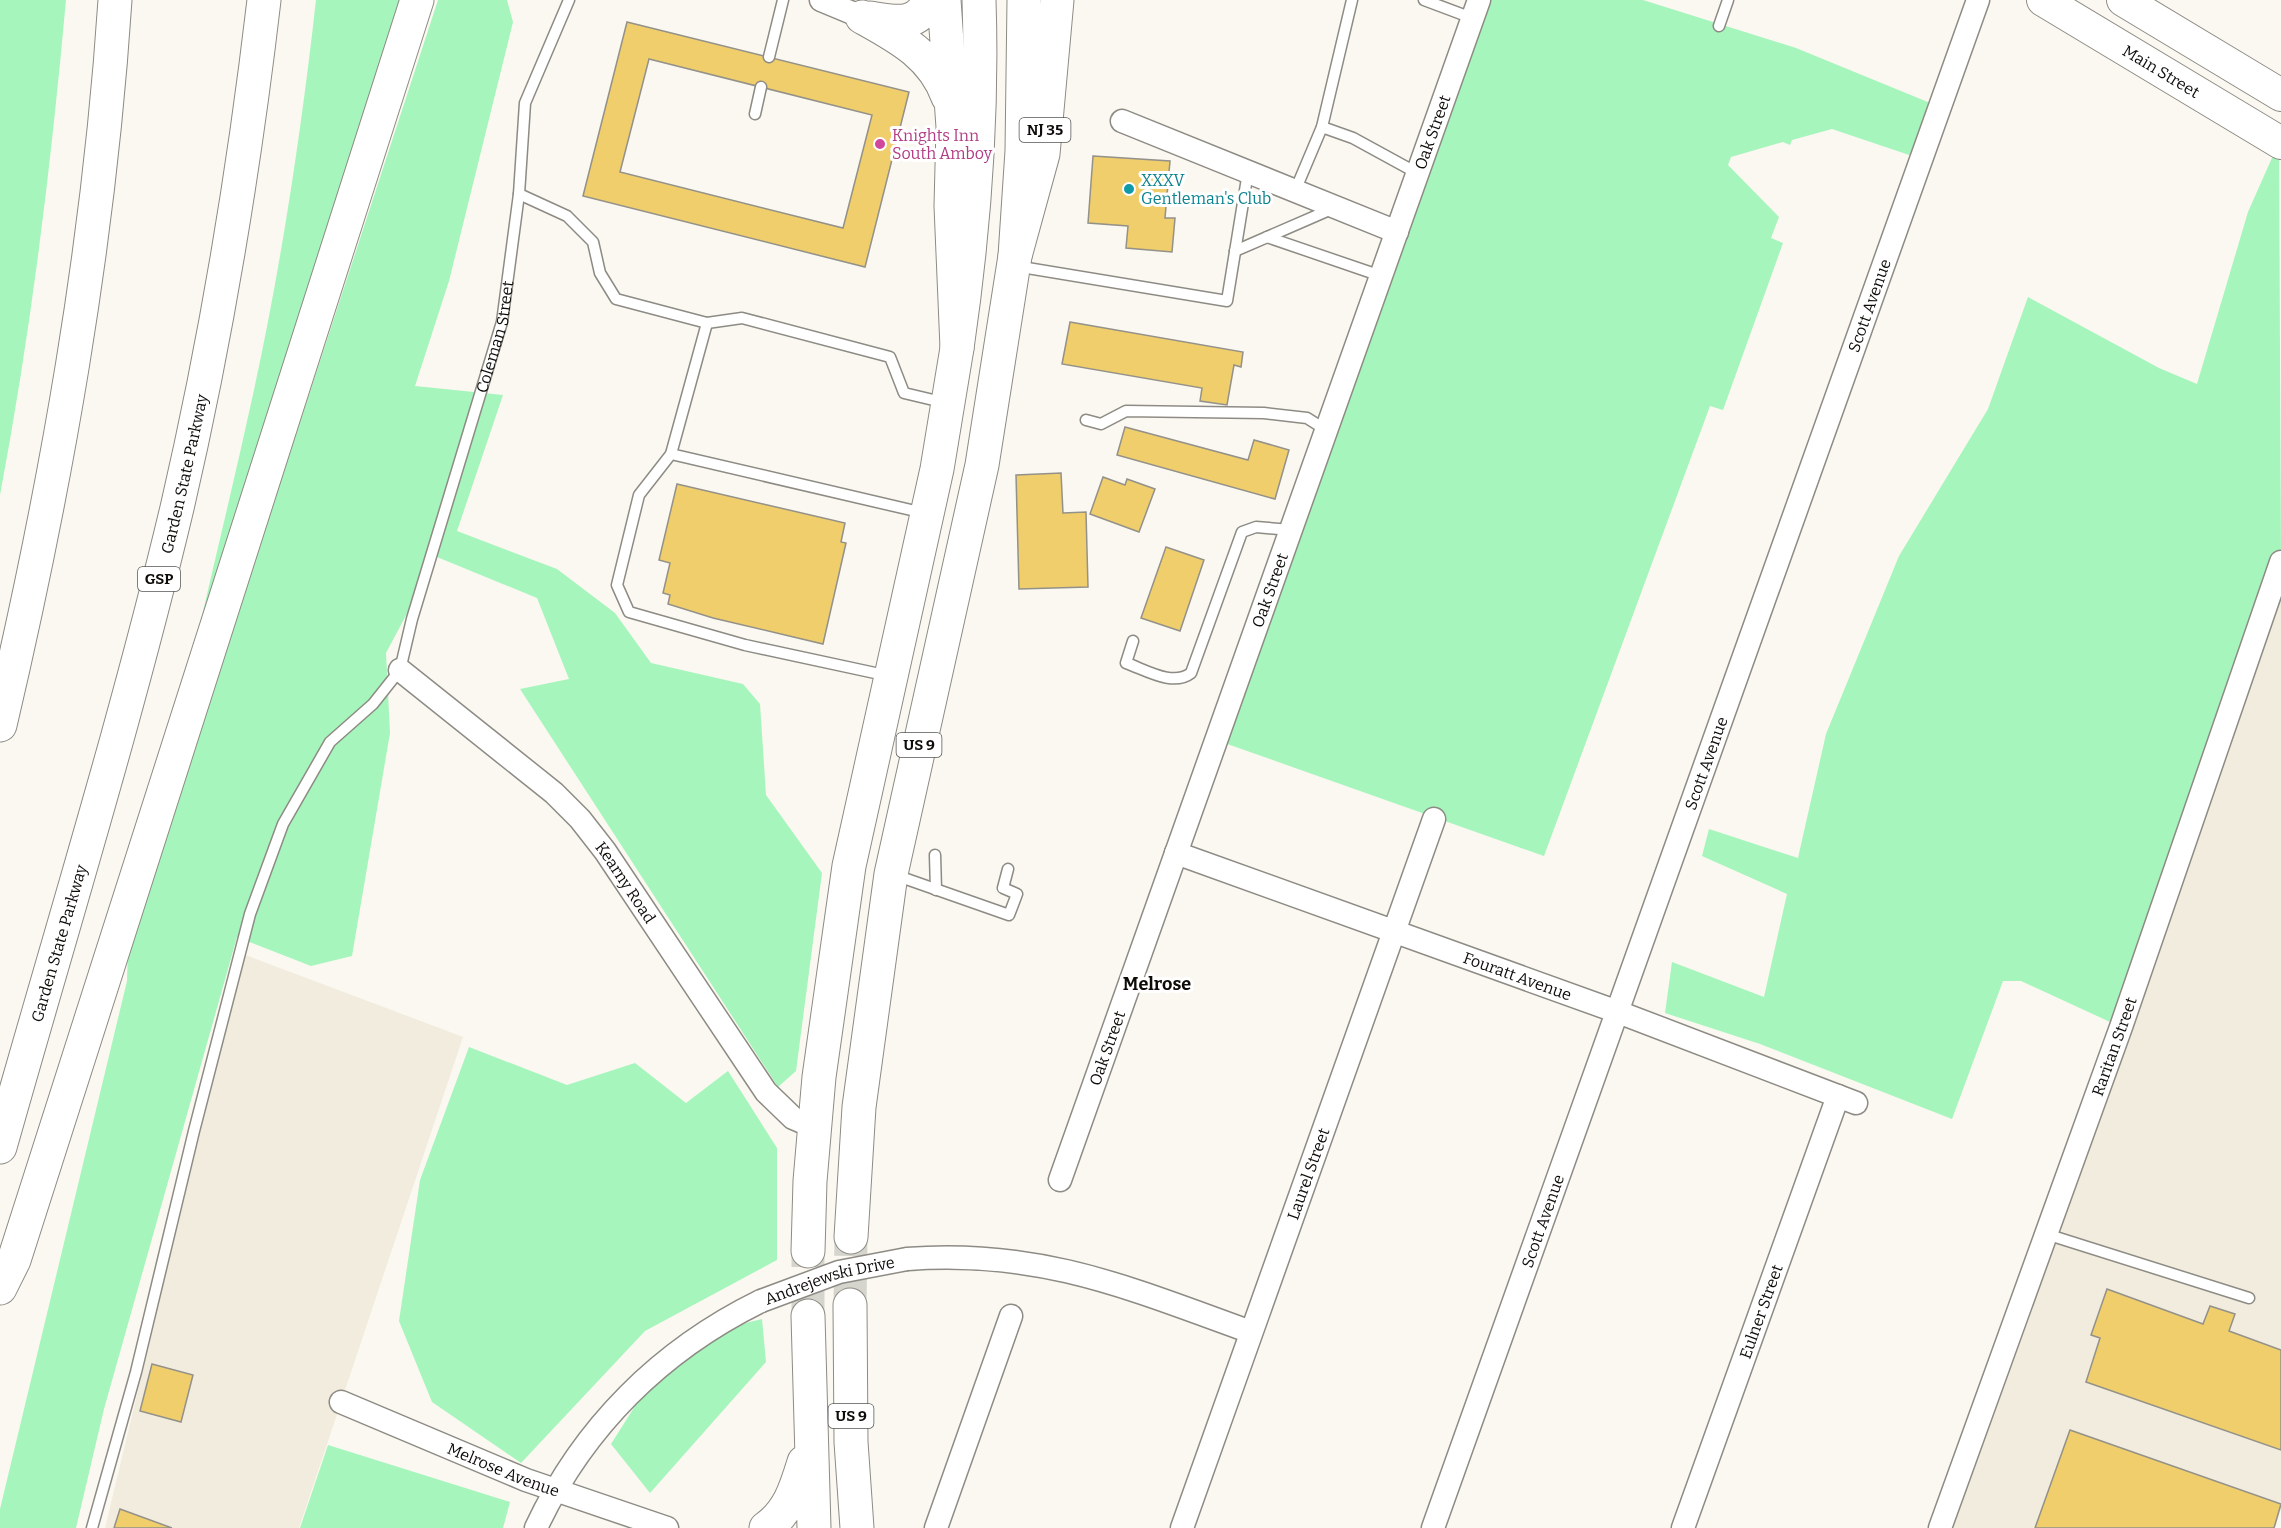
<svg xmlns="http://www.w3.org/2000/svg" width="2281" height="1528" font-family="Bitter,serif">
<rect width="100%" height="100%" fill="#faf8f0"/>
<!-- built -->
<path fill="#f1ecdd" d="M2281 563V1509L2275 1528H1938Z
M243 954 463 1037 299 1528H105Z"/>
<!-- green -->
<path fill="#a6f5bc" d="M0 0H66C51 166 31 331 0 495Z
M316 0H403L198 633C216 555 235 477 252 399 281 267 301 134 316 0Z
M438 0H507L513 22 449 281 415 386 503 395 457 531 557 569 615 613 651 663 743 684 760 704 766 795 822 873 796 1071 778 1087 520 689 569 679 537 598 437 557 386 653 390 733 352 956 311 966 237 937 104 1409 76 1528H0V1509L127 981 128 949Z
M1479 0H1643L1796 48 1940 107 1921 159 1832 129 1792 140 1790 145 1783 142 1731 157 1728 165 1779 217 1771 238 1783 243 1723 410 1710 406 1544 856 1216 740Z
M2279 142 2281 563 2121 1027 2021 981H2003L1952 1119 1760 1044 1665 1013 1672 962 1764 997 1787 894 1702 856 1709 829 1798 858 1826 734 1899 556 1988 409 2028 297 2159 368 2197 384 2248 212Z
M469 1047 567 1085 635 1063 686 1103 728 1071 777 1148V1260L645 1331 521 1463 432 1402 399 1321 420 1180Z
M762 1319 766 1362 650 1493 611 1444 677 1340Z
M328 1445 510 1502 503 1528H300Z"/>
<!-- building -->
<path fill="#efce6b" stroke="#93918a" stroke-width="1.5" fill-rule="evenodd" d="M627 22 909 92 865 267 583 196ZM649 59 872 115 843 228 620 172Z
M1093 156 1170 161 1165 218H1175L1172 252 1126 248 1128 226 1088 223Z
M1070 322 1243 352 1241 367 1234 365 1227 405 1200 401 1202 388 1062 364Z
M1125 427 1248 460 1254 440 1289 450 1275 499 1117 455Z
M1061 473 1063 513 1086 512 1088 587 1019 589 1016 475Z
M1103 477 1125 485 1127 479 1155 489 1139 532 1090 514Z
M677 484 845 523 841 542 846 543 823 644 713 618 668 604 670 595 663 593 670 563 659 560Z
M1166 547 1204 560 1180 631 1141 618Z
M2107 1289 2203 1324 2210 1306 2235 1314 2229 1331 2281 1350V1450L2086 1382 2100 1338 2091 1335Z
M152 1364 193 1375 181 1422 140 1411Z
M2070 1430 2281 1504 2274 1528H2035Z
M120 1509 172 1528H114Z"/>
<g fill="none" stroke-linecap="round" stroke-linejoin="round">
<!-- trunk-tunnel -->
<path stroke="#d6d5cd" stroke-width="33" stroke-dasharray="33 16" stroke-linecap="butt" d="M850 1305 851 1237
M808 1316V1251"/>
<defs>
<g id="service">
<path d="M1352 0 1322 127 1353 138 1417 173"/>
<path d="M1424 0 1472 18"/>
<path d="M1719 26 1728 0"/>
<path d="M769 57 783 0"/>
<path d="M755 114 761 87"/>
<path d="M1295 191 1322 127"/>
<path d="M519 194 567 216 593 242 600 273 616 299 707 323 742 318 890 357 904 393 946 403"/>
<path d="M1267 237 1381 276"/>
<path d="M1235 251 1334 208"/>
<path d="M1015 266 1227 301 1248 172"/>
<path d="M707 323 671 454 924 513"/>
<path d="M1086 420 1101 424 1126 411 1264 413 1307 418 1326 430"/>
<path d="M671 454 639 495 617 585 629 612 745 645 889 676"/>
<path d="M1133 641 1126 663C1146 670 1173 687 1191 673L1242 532 1256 527 1291 530"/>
<path d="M935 855 936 890"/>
<path d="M895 875 1009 915 1017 894 1003 888 1008 869"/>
<path d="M2046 1234 2249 1298"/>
<path id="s1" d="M92 1528 136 1372 194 1131 250 914 283 824 330 742 373 704 400 670 412 619 502 322 519 194 525 103 569 0"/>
</g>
<g id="minor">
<path d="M821 0 862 17"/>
<path d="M1122 121 1397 232"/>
<path id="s2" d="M400 670 554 793 580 819 605 851 766 1092 793 1118 814 1127"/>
<path id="s3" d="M1176 853 1618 1012 1856 1103"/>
<path id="s4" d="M1060 1180 1479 0"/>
<path d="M907 1259C1040 1249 1129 1288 1251 1332"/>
<path id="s5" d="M341 1402 526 1480 667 1528"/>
<path d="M536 1528C583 1427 661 1350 761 1301"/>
<path d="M936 1528 1011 1316"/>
<path id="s6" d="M1182 1528 1434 819"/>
<path id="s7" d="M1433 1528 1978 0"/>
<path id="s8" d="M1683 1528 1838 1096"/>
<path id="s9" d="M1940 1528 2121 1027 2281 562"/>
</g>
<g id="secondary">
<path id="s10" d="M2043 0 2281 143"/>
<path d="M2123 0 2281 95"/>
</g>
<path id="trunk" d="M862 17C898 37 933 55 948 97
M870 18C894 22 918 28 929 0
M851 1237 859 1107 891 874 982 465 1015 256 1043 154 1057 0
M808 1251 810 1181 819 1077 849 866 937 469 957 348 951 206 953 127 944 0
M850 1305 851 1442 857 1528
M808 1316 814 1528
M766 1528C789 1512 796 1488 804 1462"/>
<g id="motorway">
<path d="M1015 256 1022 151 1024 0"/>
<path d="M957 348C974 232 983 117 979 0"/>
<path d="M0 725C56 486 99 245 115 0"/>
<path id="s11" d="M0 1147C60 934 126 722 177 508 216 340 244 171 264 0"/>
<path d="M0 1288 14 1260 417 0"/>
</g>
</defs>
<!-- service casing -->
<use href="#service" stroke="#8d8b84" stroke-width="13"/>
<!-- minor casing -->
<use href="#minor" stroke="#8d8b84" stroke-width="25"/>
<!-- secondary casing -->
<use href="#secondary" stroke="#8d8b84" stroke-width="34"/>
<!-- trunk casing -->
<use href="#trunk" stroke="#8d8b84" stroke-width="35"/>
<!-- motorway casing -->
<use href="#motorway" stroke="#8d8b84" stroke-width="35"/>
<!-- service -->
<use href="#service" stroke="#fff" stroke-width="10"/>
<!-- minor -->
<use href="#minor" stroke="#fff" stroke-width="22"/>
<!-- secondary -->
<use href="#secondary" stroke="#fff" stroke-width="32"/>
<!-- trunk -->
<use href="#trunk" stroke="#fff" stroke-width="33"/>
<!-- motorway -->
<use href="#motorway" stroke="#fff" stroke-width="33"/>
<defs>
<g id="minor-bridge">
<path id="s12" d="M761 1301 839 1272 907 1259"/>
</g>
</defs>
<!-- minor-bridge casing -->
<use href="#minor-bridge" stroke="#8d8b84" stroke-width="25" stroke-linecap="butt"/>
<!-- minor-bridge -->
<use href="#minor-bridge" stroke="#fff" stroke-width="22"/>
</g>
<!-- markers -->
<circle fill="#d1479c" stroke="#fff" stroke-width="2" cx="880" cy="144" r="6"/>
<circle fill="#0f9aa8" stroke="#fff" stroke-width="2" cx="1129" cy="189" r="6"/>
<g text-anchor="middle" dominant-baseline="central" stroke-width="6" stroke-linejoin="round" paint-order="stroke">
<!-- shield labels -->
<g fill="#fff" stroke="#565553" stroke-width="1.5">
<rect x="1019.5" y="118" width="51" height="24" rx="4.5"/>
<rect x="138" y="567" width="42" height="24" rx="4.5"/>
<rect x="896.5" y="733" width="45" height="24" rx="4.5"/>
<rect x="828.5" y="1404" width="45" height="24" rx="4.5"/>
</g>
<g font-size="15" font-weight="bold" fill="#0d0c09">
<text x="1045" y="130">NJ 35</text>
<text x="159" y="579">GSP</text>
<text x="919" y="745">US 9</text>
<text x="851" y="1416">US 9</text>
</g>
<!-- street labels -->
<g font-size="16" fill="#0d0c09" stroke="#fff">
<text stroke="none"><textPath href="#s10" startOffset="138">Main Street</textPath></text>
<text stroke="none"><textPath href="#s4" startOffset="1112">Oak Street</textPath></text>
<text stroke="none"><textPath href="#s7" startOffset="1298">Scott Avenue</textPath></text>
<text stroke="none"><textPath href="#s1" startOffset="1272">Coleman Street</textPath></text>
<text stroke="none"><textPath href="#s11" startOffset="698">Garden State Parkway</textPath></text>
<text stroke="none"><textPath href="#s4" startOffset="626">Oak Street</textPath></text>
<text stroke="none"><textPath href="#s7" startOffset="812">Scott Avenue</textPath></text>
<text stroke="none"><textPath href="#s2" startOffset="312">Kearny Road</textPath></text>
<text stroke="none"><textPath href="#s11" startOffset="212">Garden State Parkway</textPath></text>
<text stroke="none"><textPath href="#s3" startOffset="363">Fouratt Avenue</textPath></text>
<text stroke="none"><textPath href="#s9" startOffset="512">Raritan Street</textPath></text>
<text stroke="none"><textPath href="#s4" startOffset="140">Oak Street</textPath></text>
<text stroke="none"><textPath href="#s6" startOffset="376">Laurel Street</textPath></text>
<text stroke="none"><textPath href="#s7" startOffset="326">Scott Avenue</textPath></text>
<text stroke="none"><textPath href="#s12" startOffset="72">Andrejewski Drive</textPath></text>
<text stroke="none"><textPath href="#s8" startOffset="230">Eulner Street</textPath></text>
<text stroke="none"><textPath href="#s5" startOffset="176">Melrose Avenue</textPath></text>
</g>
<!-- hotel labels -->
<g font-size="16" fill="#b23c85" stroke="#fff" text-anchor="start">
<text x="892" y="135">Knights Inn<tspan x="892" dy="18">South Amboy</tspan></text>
</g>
<!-- culture labels -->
<g font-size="16" fill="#0d838f" stroke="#fff" text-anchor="start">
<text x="1141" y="180">XXXV<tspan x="1141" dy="18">Gentleman's Club</tspan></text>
</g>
<!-- neighbourhood labels -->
<g font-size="18" font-weight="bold" fill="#0d0c09" stroke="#fff">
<text x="1157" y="984">Melrose</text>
</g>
</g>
</svg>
